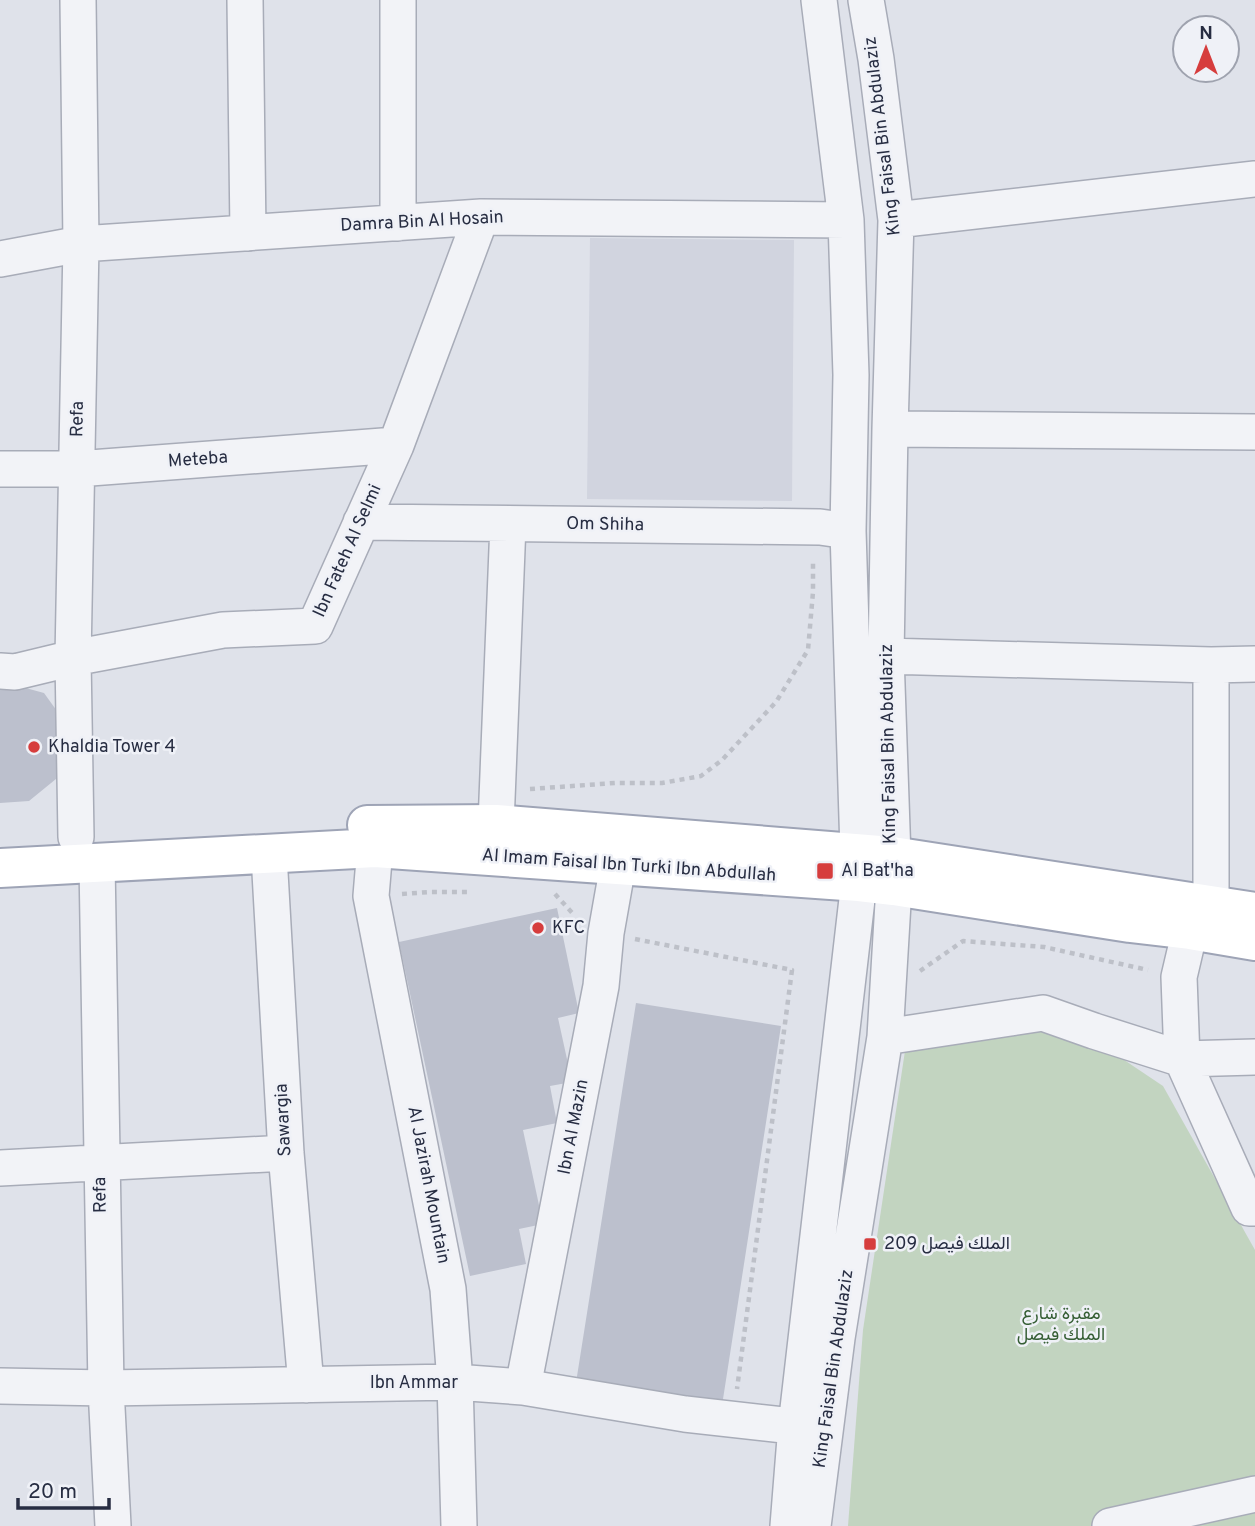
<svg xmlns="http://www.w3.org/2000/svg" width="1255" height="1526" font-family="Overpass,Vazirmatn,sans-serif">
<rect width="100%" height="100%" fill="#dfe2ea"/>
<!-- built -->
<path fill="#d1d4df" d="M590 238 794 240 792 501 587 499Z"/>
<!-- green -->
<path fill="#c2d4c0" d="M1060 1017 1163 1086 1255 1250V1526H848L863 1330 908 1031Z"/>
<!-- building -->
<path fill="#bcc0cd" d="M0 681 44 693 67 725V770L29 801 0 803Z
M557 908 579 1013 558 1018 572 1082 550 1086 557 1123 523 1130 543 1224 519 1229 526 1264 470 1276 399 942Z
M636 1003 781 1026 721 1412 575 1389Z"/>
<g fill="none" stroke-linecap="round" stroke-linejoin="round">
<defs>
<path id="minor" d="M245 0 248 233
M398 0V223
M896 220 1255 179
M0 259 81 244 481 217 846 220
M890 429 1255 432
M0 469H77L396 445
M361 522 820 527 848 531
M886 656 1211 665 1255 664
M1211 665V905
M0 671 15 672 73 658 223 630 315 626 396 445 481 217
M496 824 508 524
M76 837 73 658 81 244 78 0
M375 848 371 896 448 1289 455 1382 459 1526
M269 855 286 1153 306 1385
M97 863 106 1388 113 1526
M1190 930 1179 977 1182 1059 1249 1208H1255
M885 1037 1043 1013 1094 1031 1182 1059 1255 1057
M0 1168 286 1153
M0 1386 106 1388 455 1382 523 1387 685 1414 819 1429
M523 1387 601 986 606 933 618 865
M788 1526 796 1426 859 882 848 531 851 375 846 220 819 0
M813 1526 837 1338 885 1037 894 886 886 656 890 429 896 220 876 59 866 0
M1110 1526 1255 1494"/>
<path id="major" d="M367 825 496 824 892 856 1255 912
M0 868 375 848 859 882 894 886 1130 923 1190 930 1255 941"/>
</defs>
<!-- minor casing -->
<use href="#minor" stroke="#a8acb8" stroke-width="38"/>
<!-- major casing -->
<use href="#major" stroke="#9ea4b6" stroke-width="42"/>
<!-- path -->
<path stroke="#bdc0c8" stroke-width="4.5" stroke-dasharray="5 5" stroke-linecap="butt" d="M530 789 615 783H662L701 776 722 760 776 702 808 650 813 592V560
M402 894 429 892H470
M555 894 575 916
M635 939 792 970 737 1389
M920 971 963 941 1044 947 1148 970"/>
<!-- minor -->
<use href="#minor" stroke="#f2f3f7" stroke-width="35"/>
<!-- major -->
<use href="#major" stroke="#fff" stroke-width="38"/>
</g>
<!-- markers -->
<g fill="#d63d3d" stroke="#eff1f7" stroke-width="2.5">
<circle cx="34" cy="747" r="7"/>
<rect x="816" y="862" width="18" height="18" rx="3.5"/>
<circle cx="538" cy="928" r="7"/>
<rect x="863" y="1237" width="14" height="14" rx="3.5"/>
</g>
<g text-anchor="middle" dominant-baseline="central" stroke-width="5" stroke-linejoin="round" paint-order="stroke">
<!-- street labels -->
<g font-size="18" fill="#272d42" stroke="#eff1f7">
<text transform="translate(883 136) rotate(-97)">King Faisal Bin Abdulaziz</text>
<text transform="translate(422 222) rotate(-3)">Damra Bin Al Hosain</text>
<text transform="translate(78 419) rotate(-89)">Refa</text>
<text transform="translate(198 460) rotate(-4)">Meteba</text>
<text transform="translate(605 525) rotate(1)">Om Shiha</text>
<text transform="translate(348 551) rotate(-66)">Ibn Fateh Al Selmi</text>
<text transform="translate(889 744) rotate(-91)">King Faisal Bin Abdulaziz</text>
<text transform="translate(629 866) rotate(4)">Al Imam Faisal Ibn Turki Ibn Abdullah</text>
<text transform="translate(284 1120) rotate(-93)">Sawargia</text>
<text transform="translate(574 1127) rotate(-79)">Ibn Al Mazin</text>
<text transform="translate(428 1185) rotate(79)">Al Jazirah Mountain</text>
<text transform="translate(101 1195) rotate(-91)">Refa</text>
<text transform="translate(834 1369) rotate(-82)">King Faisal Bin Abdulaziz</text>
<text x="414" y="1383">Ibn Ammar</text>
</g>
<!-- poi labels -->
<g font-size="18" fill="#272d42" stroke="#eff1f7" text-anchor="start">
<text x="48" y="747">Khaldia Tower 4</text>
<text x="841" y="871">Al Bat'ha</text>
<text x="552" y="928">KFC</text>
<text x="884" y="1244">الملك فيصل 209</text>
</g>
<!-- park labels -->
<g font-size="18" fill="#355e34" stroke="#eff1f7">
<text x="1061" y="1314">مقبرة شارع<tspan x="1061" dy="21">الملك فيصل</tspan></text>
</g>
</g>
<!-- north arrow -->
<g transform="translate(1206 49)"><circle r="33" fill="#eff1f7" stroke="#9fa3af" stroke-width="2"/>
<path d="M0-5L12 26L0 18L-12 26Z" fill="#d63d3d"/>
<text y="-10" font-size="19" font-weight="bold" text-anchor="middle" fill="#272d42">N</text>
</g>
<!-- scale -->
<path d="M18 1498v10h91v-10" fill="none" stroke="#272d42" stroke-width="3.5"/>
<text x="28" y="1498" font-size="21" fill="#272d42" stroke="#eff1f7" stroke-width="5" paint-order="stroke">20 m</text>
</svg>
